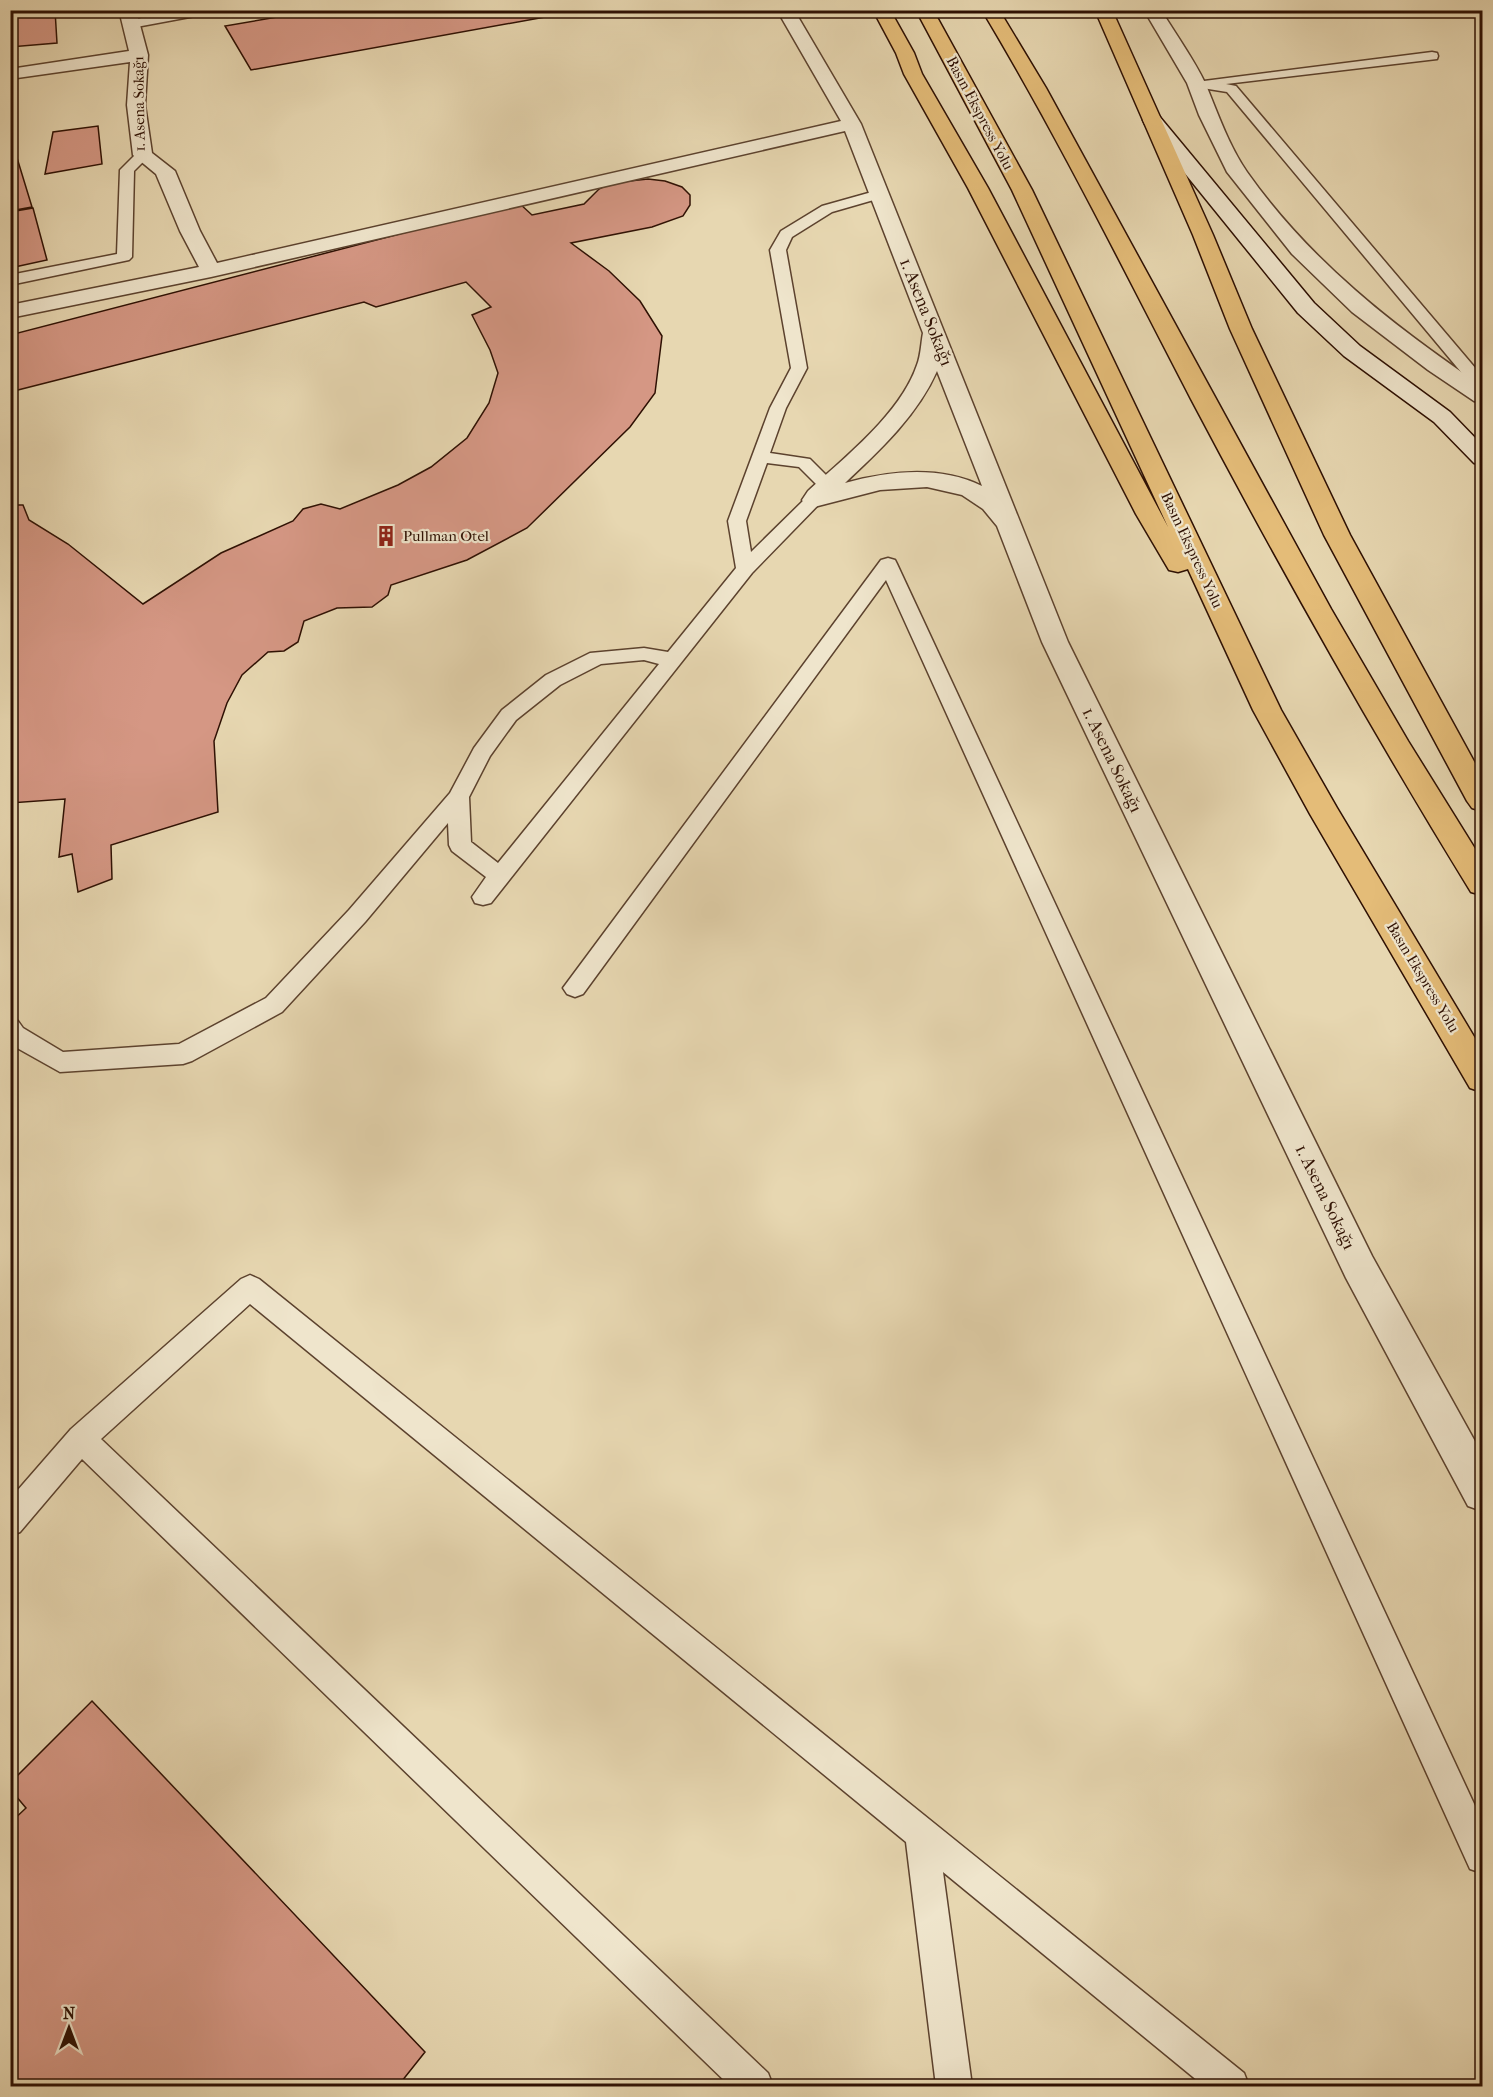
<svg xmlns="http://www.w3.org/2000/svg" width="1493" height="2097" font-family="'IM FELL French Canon',serif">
<rect width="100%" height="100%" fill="#e7d7b1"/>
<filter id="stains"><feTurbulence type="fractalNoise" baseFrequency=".00333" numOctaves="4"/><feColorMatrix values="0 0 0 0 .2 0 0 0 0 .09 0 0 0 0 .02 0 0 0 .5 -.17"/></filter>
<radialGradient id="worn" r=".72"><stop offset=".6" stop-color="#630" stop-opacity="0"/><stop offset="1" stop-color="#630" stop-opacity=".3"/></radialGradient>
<!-- building -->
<path fill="#d59784" stroke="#2e1003" stroke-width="1.5" d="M10 10H55L57 43 10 47Z
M318 10H584L251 70 225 26Z
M98 126 102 164 45 174 53 132Z
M14 148 32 207 10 211V149Z
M648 179 665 181 682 187 690 195V205L683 216 652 227 571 243 609 271 640 301 662 336 655 393 630 427 527 528 467 560 391 585 388 595 372 607 337 608 304 621 298 642 284 651 268 652 242 675 227 703 214 741 218 812 111 845 112 879 78 892 72 854 59 857 65 799 10 803V505H23L29 520 68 544 143 604 221 553 293 521 303 509 321 504 340 509 398 485 431 467 467 438 489 403 498 373 490 350 472 315 491 307 466 282 376 307 364 302 10 392V335L519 203 532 215 584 204 599 189 611 183Z
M33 208 47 260 10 268V212Z
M92 1701 425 2052 398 2086H10V1823L26 1808 10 1789V1783Z"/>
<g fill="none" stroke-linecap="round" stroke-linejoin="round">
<defs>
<path id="lane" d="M183 10H212L206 14 131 28 125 24 131 20Z
M1432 52 1437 53 1438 56 1437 59 1226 84 1236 86 1482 376V391L1476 390 1227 92 1196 87 1189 83 1196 79 1204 81Z
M143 151 150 155 134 171 132 257 129 260 10 285V275L117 254 120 170 138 152Z
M879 190 884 191 886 194 884 197 832 212 792 237 786 250 807 368 786 408 770 453 810 459 837 486 834 490H822L799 467 767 463 746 521 751 552 808 496H820L823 500 752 573 491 903 483 905 475 903 472 897 486 877 452 851 449 845 448 823 365 922 282 1012 192 1061 183 1064 60 1072 10 1044V1019L18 1021 23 1028 63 1052 179 1044 266 998 349 910 450 793 474 748 502 710 546 675 590 653 644 648 668 652 736 568 728 521 770 408 791 368 770 250 781 231 822 206ZM644 660 659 664 498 863 471 842 469 797 490 756 516 720 560 685 601 664Z
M888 558 895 560 897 564 1482 1821V1873L1470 1869 886 580 583 994 575 997 567 994 563 988 881 560Z
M250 1275 259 1279 1244 2073 1249 2086H1204L943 1872 972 2086H936L906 1842 250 1304 101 1439 768 2073 773 2086H730L82 1459 20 1532 10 1536V1499L71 1429 241 1279Z"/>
<path id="street" d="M119 10H136L148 55 145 105 152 153 175 171 200 231 217 263 841 121 777 10H794L861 124 1068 642 1372 1256 1482 1454V1511L1468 1506 1346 1278 1042 642 997 526 983 509 962 495 927 487 880 490 814 507 805 505 802 500 808 491C845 457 901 413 917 365 921 355 921 343 923 333L845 131 211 277 10 318V305L199 267 180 231 156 174 133 155 127 105 130 62 10 79V69L129 51ZM937 371 982 486C939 465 889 471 845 483 880 450 917 416 937 371Z
M1144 10H1161C1176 35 1194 59 1206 85 1218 114 1229 146 1247 172 1309 260 1393 326 1482 386V403L1474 401 1428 370 1352 312 1292 254 1227 172 1199 115 1187 83Z"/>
<path id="secondary" d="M1152 114 1159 116 1314 303 1360 346 1450 412 1482 445V465L1474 463 1434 422 1344 356 1298 313 1145 124 1143 120 1145 116Z"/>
<path id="highway" d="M873 10H890L914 53 922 74 988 188 1168 527 1012 190 916 10H933L1032 190 1281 710 1337 808 1482 1050V1092L1470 1088 1310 814 1253 710 1188 569 1178 572 1169 570 1136 514 968 188 904 74 896 53Z
M982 10H999L1046 88 1331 609 1408 741 1482 860V895L1471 892C1372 731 1279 566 1191 399 1123 268 1058 137 982 10Z
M1095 10H1112L1213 235 1252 329 1350 535 1482 776V811L1472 808 1467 801 1324 535 1230 329 1193 235Z"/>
</defs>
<!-- lane casing -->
<use href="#lane" stroke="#5c422e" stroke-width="3"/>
<!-- street casing -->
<use href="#street" stroke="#5c422e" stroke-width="3"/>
<!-- secondary casing -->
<use href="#secondary" stroke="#2e1003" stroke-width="3"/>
<!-- highway casing -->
<use href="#highway" stroke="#2e1003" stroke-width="3"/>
<!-- lane -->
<use href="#lane" fill="#efe5cc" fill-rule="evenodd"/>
<!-- street -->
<use href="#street" fill="#efe5cc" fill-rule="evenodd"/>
<!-- secondary -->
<use href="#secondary" fill="#efe5cc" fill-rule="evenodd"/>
<!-- highway -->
<use href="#highway" fill="#e4bc78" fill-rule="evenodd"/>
</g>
<!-- icons -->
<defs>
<symbol id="building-bare" viewBox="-9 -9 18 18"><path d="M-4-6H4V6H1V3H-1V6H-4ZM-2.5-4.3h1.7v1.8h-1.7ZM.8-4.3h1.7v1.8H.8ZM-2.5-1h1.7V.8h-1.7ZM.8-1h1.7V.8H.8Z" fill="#8f2418" stroke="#efe5cc" stroke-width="2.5" paint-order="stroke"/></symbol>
</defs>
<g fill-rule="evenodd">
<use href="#building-bare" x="371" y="521" width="30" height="30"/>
</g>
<g text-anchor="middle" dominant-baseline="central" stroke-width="4.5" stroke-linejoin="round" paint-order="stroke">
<!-- far-street labels -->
<g font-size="15" fill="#2e1003" stroke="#efe5cc">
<text transform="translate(139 104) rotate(-91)">1. Asena Sokağı</text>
<text transform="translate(980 113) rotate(62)">Basın Ekspress Yolu</text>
<text transform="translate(1192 550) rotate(65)">Basın Ekspress Yolu</text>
<text transform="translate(1423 977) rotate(59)">Basın Ekspress Yolu</text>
</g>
<!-- far-poi labels -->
<g font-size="15" fill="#2e1003" stroke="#efe5cc" text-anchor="start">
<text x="403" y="536">Pullman Otel</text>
</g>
<!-- street labels -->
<g font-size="18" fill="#2e1003" stroke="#efe5cc">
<text transform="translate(926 312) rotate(68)">1. Asena Sokağı</text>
<text transform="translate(1112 760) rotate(64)">1. Asena Sokağı</text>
<text transform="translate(1325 1197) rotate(64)">1. Asena Sokağı</text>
</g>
</g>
<!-- margin -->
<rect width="1493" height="2097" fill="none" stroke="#e7d7b1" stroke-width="36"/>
<rect x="12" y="12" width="1469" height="2073" fill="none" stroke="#2e1003" stroke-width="3"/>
<rect x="18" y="18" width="1457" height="2061" fill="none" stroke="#2e1003" stroke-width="1.5"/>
<!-- north arrow -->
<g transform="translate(69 2028)" stroke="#efe5cc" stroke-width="4.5" paint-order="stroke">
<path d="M0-4.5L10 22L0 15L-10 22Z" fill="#2e1003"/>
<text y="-9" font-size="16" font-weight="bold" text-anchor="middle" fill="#2e1003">N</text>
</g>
<rect width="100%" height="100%" filter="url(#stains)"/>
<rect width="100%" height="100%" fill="url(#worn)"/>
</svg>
